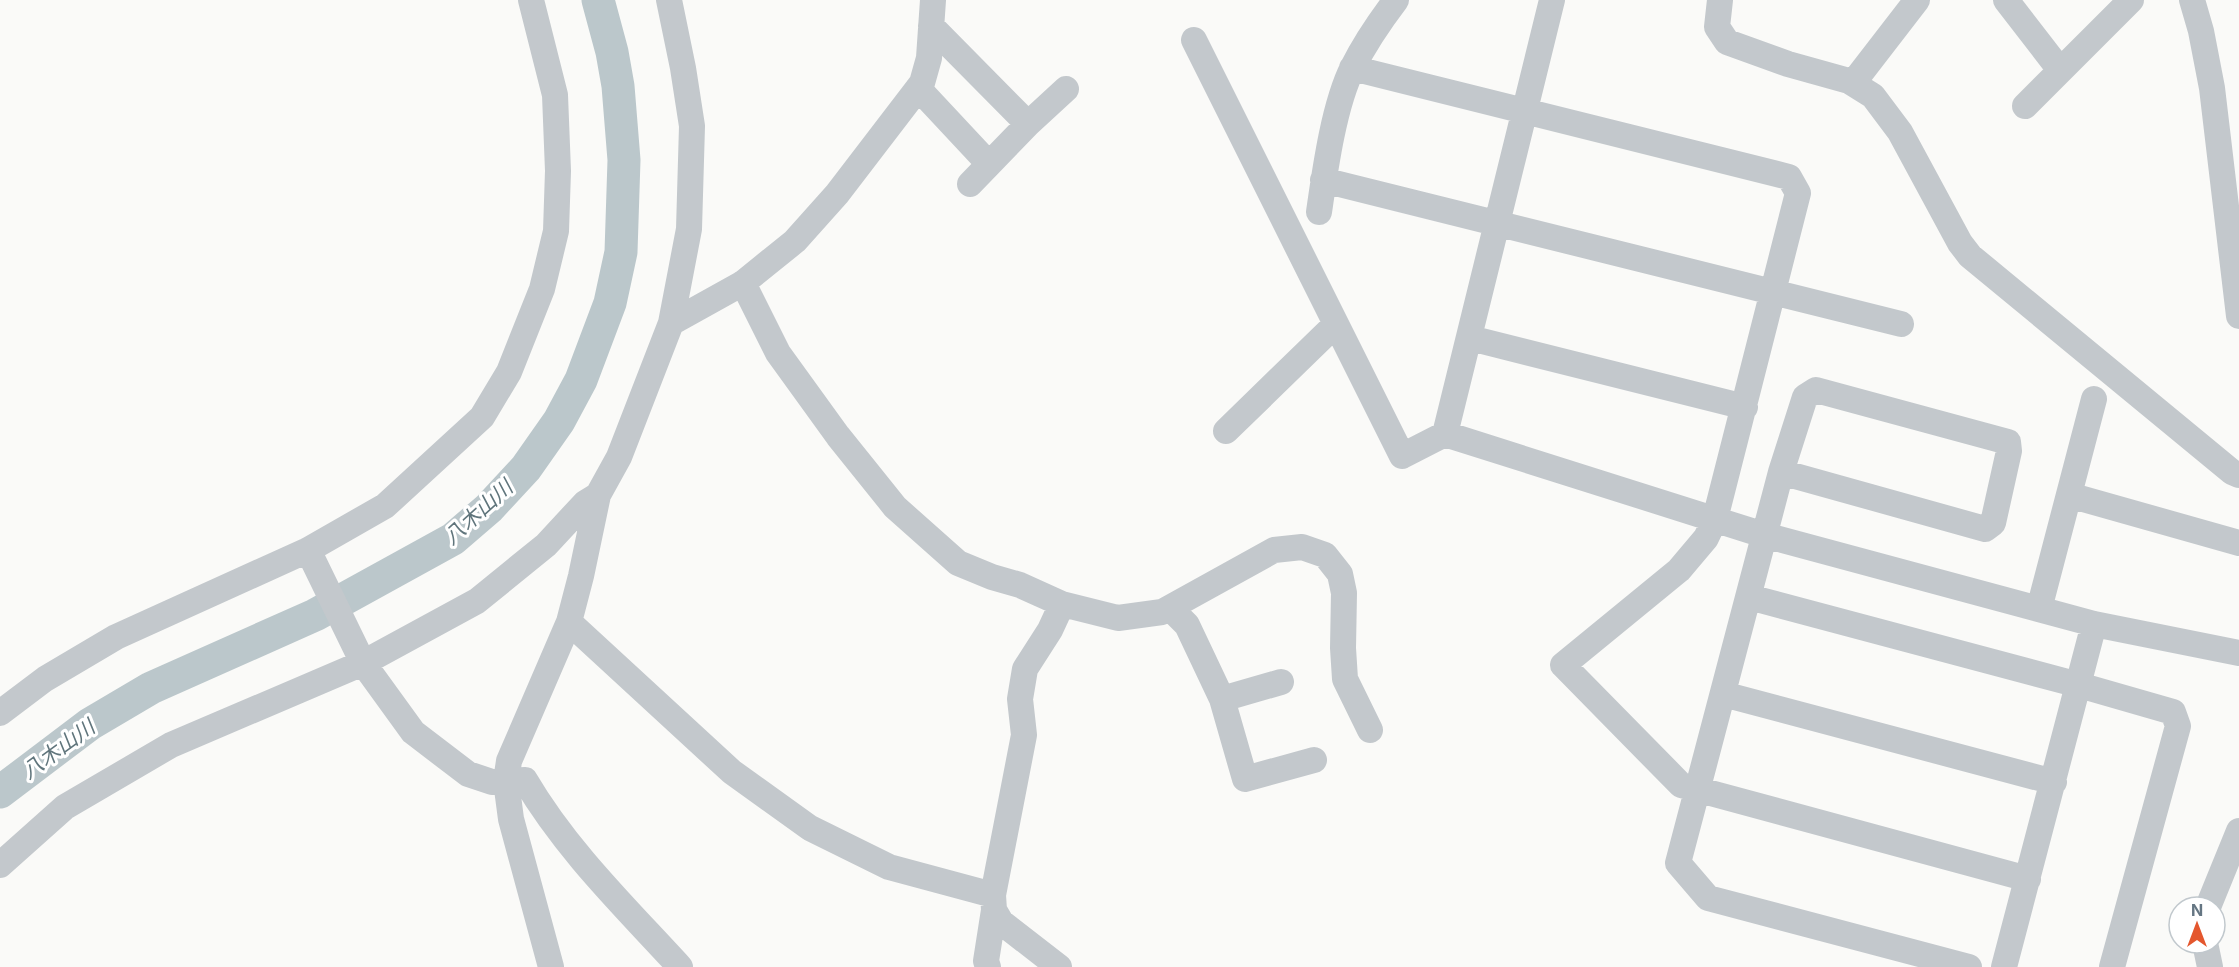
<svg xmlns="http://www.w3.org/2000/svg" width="2239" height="967" font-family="Inter,'Noto Sans JP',sans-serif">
<rect width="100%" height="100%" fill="#fafaf8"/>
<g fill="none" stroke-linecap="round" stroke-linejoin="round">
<!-- river -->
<path stroke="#bbc7cb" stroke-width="33" d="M0 792 90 724 151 688 315 615 453 539 489 508 526 468 559 421 581 380 610 303 621 252 624 160 618 86 612 52 598 0"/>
<!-- minor -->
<path stroke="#c3c8cc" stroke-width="26" d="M1720 0 1717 27 1727 42 1788 64 1849 81 1873 96 1900 132 1960 243 1970 256 2232 472 2239 475
M2006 0 2060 70
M2192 0 2201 31 2212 88 2239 316
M931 26 1028 124 970 184
M1194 40 1402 456 1445 434 1764 535 2094 624 2239 653
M1352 68 1789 177 1798 193 1715 519 1706 538 1679 570 1563 665 1681 785 2028 879
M1853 83 1917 0
M918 88 989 164
M2025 106 2131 0
M1028 124 1066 89
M1323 180 1901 324
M1319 212C1325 170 1334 104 1353 67 1365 43 1380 21 1396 0
M743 283 778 353 838 436 895 507 958 563 992 577 1020 585 1062 604 1118 618 1162 612 1274 550 1302 547 1325 555 1340 574 1344 593 1343 648 1345 679 1370 730
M671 323 743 283 795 241 837 194 922 83 929 58 933 0
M1470 338 1745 407
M1226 431 1336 324
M1445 434 1552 0
M1781 472 1985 529 1993 523 2009 451 2008 442 1816 390 1805 397 1781 472 1678 863 1708 898 1969 967
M2069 495 2239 543
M308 550 363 663 413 732 468 774 492 782 525 780C566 850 626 908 680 967
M1749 597 2079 685 2173 712 2178 726 2112 967
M1170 608 1187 625 1222 699 1245 779 1314 760
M2039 609 2094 399
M569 622 732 772 810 828 889 867 993 895
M1723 694 2054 782
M1222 699 1281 682
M0 713 45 679 116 637 308 550 385 506 482 417 509 372 542 289 556 231 558 171 555 95 531 0
M0 865 65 807 171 745 363 663 477 601 546 545 585 503 598 495
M2208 907 2239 831
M2205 943 2210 967
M551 967 511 819 506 781 509 761 569 622 581 576 598 495 619 457 671 323 689 229 692 126 683 68 669 0
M988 967 986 961 994 910
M1059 967 1001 922 994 910 993 895 1024 735 1020 699 1025 669 1050 630 1062 604
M2004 967 2094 624"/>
</g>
<g text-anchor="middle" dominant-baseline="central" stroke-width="6" stroke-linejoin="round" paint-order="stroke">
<!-- water labels -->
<g font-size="21" font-style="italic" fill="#60757c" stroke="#fff">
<text transform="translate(478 512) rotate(-42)">八木山川</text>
<text transform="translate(58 749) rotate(-36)">八木山川</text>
</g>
</g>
<!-- north arrow -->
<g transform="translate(2197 925)"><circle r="28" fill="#ffffff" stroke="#c1c8cd" stroke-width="1.5"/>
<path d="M0-4.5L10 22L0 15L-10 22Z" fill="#e4572e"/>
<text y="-9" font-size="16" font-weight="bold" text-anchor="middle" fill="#657683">N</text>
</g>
</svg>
